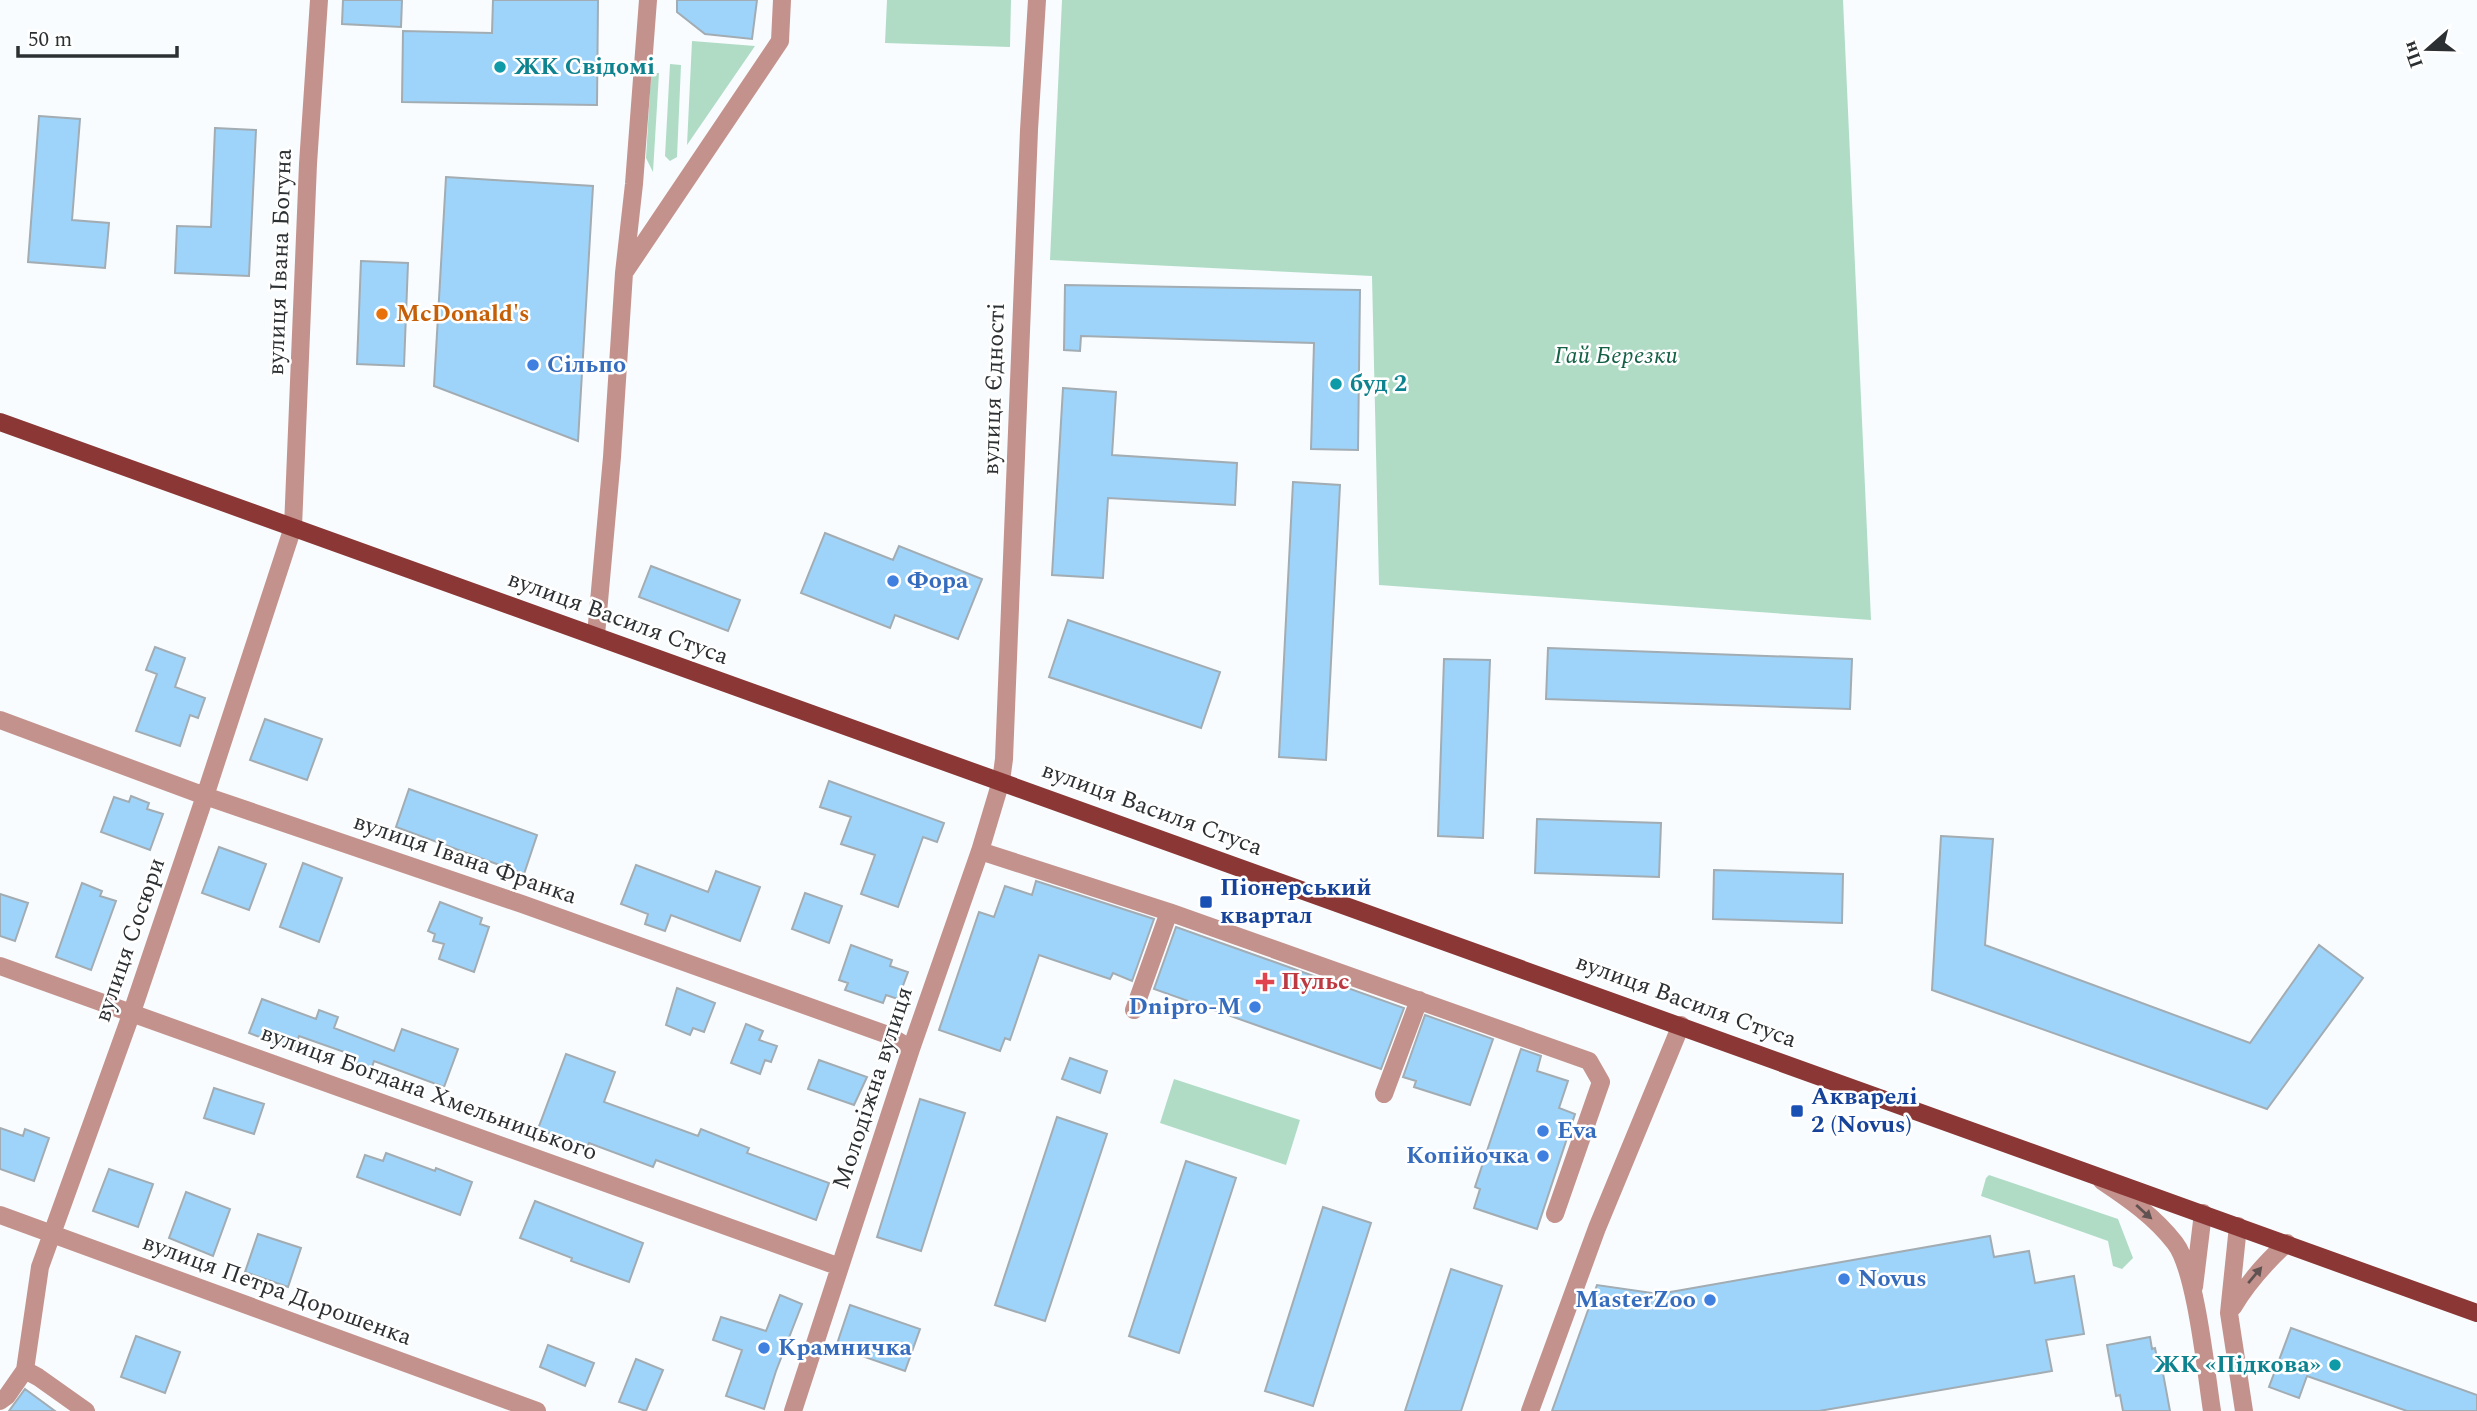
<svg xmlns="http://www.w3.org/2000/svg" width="2477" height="1411" font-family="Spectral,serif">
<rect width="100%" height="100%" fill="#f8fcff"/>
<!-- green -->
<path fill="#b0dcc6" d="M887 0H1011L1010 47 885 43Z
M1062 0H1843L1871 620 1379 585 1372 276 1050 260Z
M692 41 755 46 687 145Z
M670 64 681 65 677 157 670 161 665 156Z
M651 73H659L653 172 646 158Z
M1174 1079 1300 1120 1286 1165 1160 1123Z
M1989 1175 2118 1219 2133 1258 2122 1269 2113 1266 2108 1241 1981 1196 1986 1178Z"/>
<!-- building -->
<path fill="#9fd4fa" stroke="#a2acb3" stroke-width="2" d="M343 0H402L401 27 342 24Z
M493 0H598L597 105 402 102 403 31 492 33Z
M677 0H757L752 39 705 34 677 12Z
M39 116 80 119 72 220 109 223 105 268 28 262Z
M215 128 256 130 249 276 175 273 177 226 211 227Z
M446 177 593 186 578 441 434 386Z
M361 261 408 263 404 366 357 364Z
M1065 285 1360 290 1358 450 1311 449 1314 343 1081 336 1080 351 1064 350Z
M1063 388 1116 392 1112 455 1237 463 1235 505 1108 498 1103 578 1052 575Z
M1293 482 1340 485 1326 760 1279 757Z
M825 533 893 560 899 546 982 579 958 639 895 615 890 628 801 593Z
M651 566 740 600 728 631 639 597Z
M1068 620 1220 672 1201 728 1049 677Z
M155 647 185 658 175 687 205 698 198 718 190 715 180 746 136 731 157 674 146 670Z
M1548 648 1852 659 1850 709 1546 699Z
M1444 659 1490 660 1483 838 1438 836Z
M265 719 322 739 307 780 250 760Z
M829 781 944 823 937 842 923 837 898 907 861 894 875 855 841 844 851 817 820 807Z
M409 789 537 835 524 874 396 827Z
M131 796 149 803 147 809 163 814 150 850 101 832 114 797 129 802Z
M1537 819 1661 823 1659 877 1535 873Z
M1941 836 1993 839 1985 945 2250 1043 2319 945 2363 978 2267 1109 1932 990Z
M219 847 266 864 249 910 202 893Z
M303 863 342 878 319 942 280 927Z
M636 865 708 892 716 871 760 887 740 941 671 915 665 931 645 924 648 914 621 904Z
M1714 870 1843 874 1842 923 1713 919Z
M1036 881 1154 919 1132 981 1113 973 1110 979 1039 955 1010 1040 1005 1038 1000 1051 939 1030 979 912 994 917 1005 886 1032 895Z
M82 883 102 891 100 896 116 901 91 970 56 957Z
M805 893 842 906 829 943 792 929Z
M0 894 28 903 15 941 0 936Z
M440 902 482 918 480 924 489 927 474 972 439 959 444 944 433 941 435 934 428 931Z
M1176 927 1404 1008 1381 1069 1154 989Z
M851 945 892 960 890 966 908 972 898 999 886 995 883 1003 845 990 848 983 839 980Z
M677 988 715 1003 704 1032 693 1028 690 1035 666 1025Z
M262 999 316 1019 319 1010 338 1017 334 1028 394 1051 402 1029 458 1049 444 1087 374 1061 371 1070 350 1062 353 1055 299 1036 294 1050 249 1033Z
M1425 1015 1493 1039 1470 1105 1414 1087 1416 1081 1403 1077Z
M746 1024 763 1031 759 1040 777 1046 771 1062 765 1060 760 1074 731 1063Z
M1521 1049 1541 1056 1537 1071 1568 1081 1559 1108 1575 1114 1537 1229 1474 1208 1480 1189 1475 1187Z
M566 1054 615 1072 604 1102 698 1136 701 1129 749 1148 747 1153 829 1183 816 1220 656 1160 653 1167 589 1143 587 1148 538 1129Z
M1070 1058 1107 1071 1100 1093 1062 1079Z
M819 1060 867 1077 854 1105 808 1089Z
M214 1088 264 1104 254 1134 204 1118Z
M920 1099 965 1113 921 1251 877 1237Z
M1057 1117 1107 1134 1045 1321 995 1305Z
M0 1128 23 1136 25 1129 49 1138 34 1181 0 1169Z
M386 1153 435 1171 436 1168 472 1182 460 1215 357 1177 365 1155 383 1161Z
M1186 1161 1236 1178 1179 1353 1129 1336Z
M109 1169 153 1184 138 1227 93 1211Z
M186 1192 230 1209 213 1256 169 1238Z
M535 1201 643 1243 629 1282 571 1261 572 1258 520 1238Z
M1323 1207 1371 1223 1313 1406 1265 1391Z
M258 1234 301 1248 288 1287 245 1272Z
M1990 1236 1994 1257 2029 1251 2035 1283 2074 1276 2084 1334 2046 1340 2052 1371 1819 1411H1552L1597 1285 1659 1294Z
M1451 1269 1502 1286 1461 1411H1405Z
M780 1295 802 1304 776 1371 764 1409 726 1396 742 1350 713 1340 721 1317 766 1331Z
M850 1305 920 1329 905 1371 836 1347Z
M2291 1328 2477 1395V1411H2407L2307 1376 2299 1398 2269 1387Z
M136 1336 180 1352 165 1393 121 1377Z
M2150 1337 2152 1349 2155 1348 2157 1358 2160 1357 2170 1411H2123L2120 1395 2116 1396 2107 1345Z
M548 1345 594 1363 585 1386 540 1367Z
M636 1359 663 1370 646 1411 619 1402Z
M25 1389 55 1411H9Z"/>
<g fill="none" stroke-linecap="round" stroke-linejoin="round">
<!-- minor -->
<path stroke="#c4928d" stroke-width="18" d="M626 270 780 41 782 0
M596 635 612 457 624 273 634 184 648 0
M0 720 205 796 522 904 888 1035 911 1049
M980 851 1169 912 1589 1061 1601 1082 1555 1214
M0 966 840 1267
M1134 1010 1169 912
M1384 1094 1419 1000
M2102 1181C2129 1199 2155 1217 2175 1243 2196 1270 2206 1373 2212 1411
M0 1215 537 1411
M2238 1226 2229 1313 2244 1411
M2194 1287 2203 1213
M2233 1307C2248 1282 2265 1263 2287 1243
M25 1370 38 1377 86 1411
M0 1401 7 1396 25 1370 40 1267 132 1012 205 796 293 527 308 164 319 0
M793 1411 911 1049 980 851 1001 781 1004 759 1029 130 1037 0
M1530 1411 1597 1228 1681 1025"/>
<!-- major -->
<path stroke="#8b3735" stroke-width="18" d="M0 422 2477 1313"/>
</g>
<!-- one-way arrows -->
<defs><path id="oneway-solid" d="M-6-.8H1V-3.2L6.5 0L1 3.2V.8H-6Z" transform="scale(1.75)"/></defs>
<g fill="#615252">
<use href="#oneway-solid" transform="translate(2144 1212) rotate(42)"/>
<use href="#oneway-solid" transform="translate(2255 1275) rotate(-50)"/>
</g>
<!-- markers -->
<g fill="#0f9aa8" stroke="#fff" stroke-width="2.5">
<circle cx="500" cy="67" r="7"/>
<circle cx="1336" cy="384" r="7"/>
<circle cx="2335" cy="1365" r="7"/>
</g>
<circle fill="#e8710a" stroke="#fff" stroke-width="2.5" cx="382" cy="314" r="7"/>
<g fill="#3f7fe0" stroke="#fff" stroke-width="2.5">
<circle cx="533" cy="365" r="7"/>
<circle cx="893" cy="581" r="7"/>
<circle cx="1255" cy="1007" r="7"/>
<circle cx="1543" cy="1131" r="7"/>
<circle cx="1543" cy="1156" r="7"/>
<circle cx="1844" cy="1279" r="7"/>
<circle cx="1710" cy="1300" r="7"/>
<circle cx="764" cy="1348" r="7"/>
</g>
<g fill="#1a4fb4" stroke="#fff" stroke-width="2.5">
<rect x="1199" y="895" width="14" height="14" rx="3.5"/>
<rect x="1790" y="1104" width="14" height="14" rx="3.5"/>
</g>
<path fill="#e0444e" stroke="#fff" stroke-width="2.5" d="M1261.5 971.5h7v7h7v7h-7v7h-7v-7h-7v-7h7z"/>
<g text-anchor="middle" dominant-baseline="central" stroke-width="5" stroke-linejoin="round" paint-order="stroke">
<!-- culture labels -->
<g font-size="24" font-weight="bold" fill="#0d838f" stroke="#fff" text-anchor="start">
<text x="514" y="67">ЖК Свідомі</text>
<text x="1350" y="384">буд 2</text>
<text x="2321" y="1365" text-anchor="end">ЖК «Підкова»</text>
</g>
<!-- street labels -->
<g font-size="24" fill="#2c3032" stroke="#fff">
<text transform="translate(280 262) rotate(-88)">вулиця Івана Богуна</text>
<text transform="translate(994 389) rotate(-88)">вулиця Єдності</text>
<text transform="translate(618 618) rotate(20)">вулиця Василя Стуса</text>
<text transform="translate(1152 809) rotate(20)">вулиця Василя Стуса</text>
<text transform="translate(465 859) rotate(19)">вулиця Івана Франка</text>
<text transform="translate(130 940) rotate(-71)">вулиця Сосюри</text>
<text transform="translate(1686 1001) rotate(20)">вулиця Василя Стуса</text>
<text transform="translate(873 1088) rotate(-72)">Молодіжна вулиця</text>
<text transform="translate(429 1093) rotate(20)">вулиця Богдана Хмельницького</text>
<text transform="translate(277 1290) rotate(20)">вулиця Петра Дорошенка</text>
</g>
<!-- food labels -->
<g font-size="24" font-weight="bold" fill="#c56008" stroke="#fff" text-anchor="start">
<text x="396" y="314">McDonald's</text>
</g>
<!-- park labels -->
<g font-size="24" font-style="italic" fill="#146045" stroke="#fff">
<text x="1616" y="356">Гай Березки</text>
</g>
<!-- shop labels -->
<g font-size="24" font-weight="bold" fill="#366cbe" stroke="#fff" text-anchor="start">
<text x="547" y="365">Сільпо</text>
<text x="907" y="581">Фора</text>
<text x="1241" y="1007" text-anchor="end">Dnipro-M</text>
<text x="1557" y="1131">Eva</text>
<text x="1529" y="1156" text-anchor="end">Копійочка</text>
<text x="1858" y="1279">Novus</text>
<text x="1696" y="1300" text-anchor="end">MasterZoo</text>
<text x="778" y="1348">Крамничка</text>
</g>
<!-- transit labels -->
<g font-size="24" font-weight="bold" fill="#164399" stroke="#fff" text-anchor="start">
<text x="1220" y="888">Піонерський<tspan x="1220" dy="28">квартал</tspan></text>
<text x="1811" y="1097">Акварелі<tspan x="1811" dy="28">2 (Novus)</tspan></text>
</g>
<!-- health labels -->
<g font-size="24" font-weight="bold" fill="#be3a42" stroke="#fff" text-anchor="start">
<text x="1281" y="982">Пульс</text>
</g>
</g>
<!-- north arrow -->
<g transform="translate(2428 49) rotate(250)" stroke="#ffffff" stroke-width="5" paint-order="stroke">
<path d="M0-5L12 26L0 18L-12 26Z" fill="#2c3032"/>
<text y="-10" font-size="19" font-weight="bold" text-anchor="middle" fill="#2c3032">Пн</text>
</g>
<!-- scale -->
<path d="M18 46v10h159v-10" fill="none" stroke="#2c3032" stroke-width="3.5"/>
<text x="28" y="46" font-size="21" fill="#2c3032" stroke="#ffffff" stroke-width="5" paint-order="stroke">50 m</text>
</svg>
